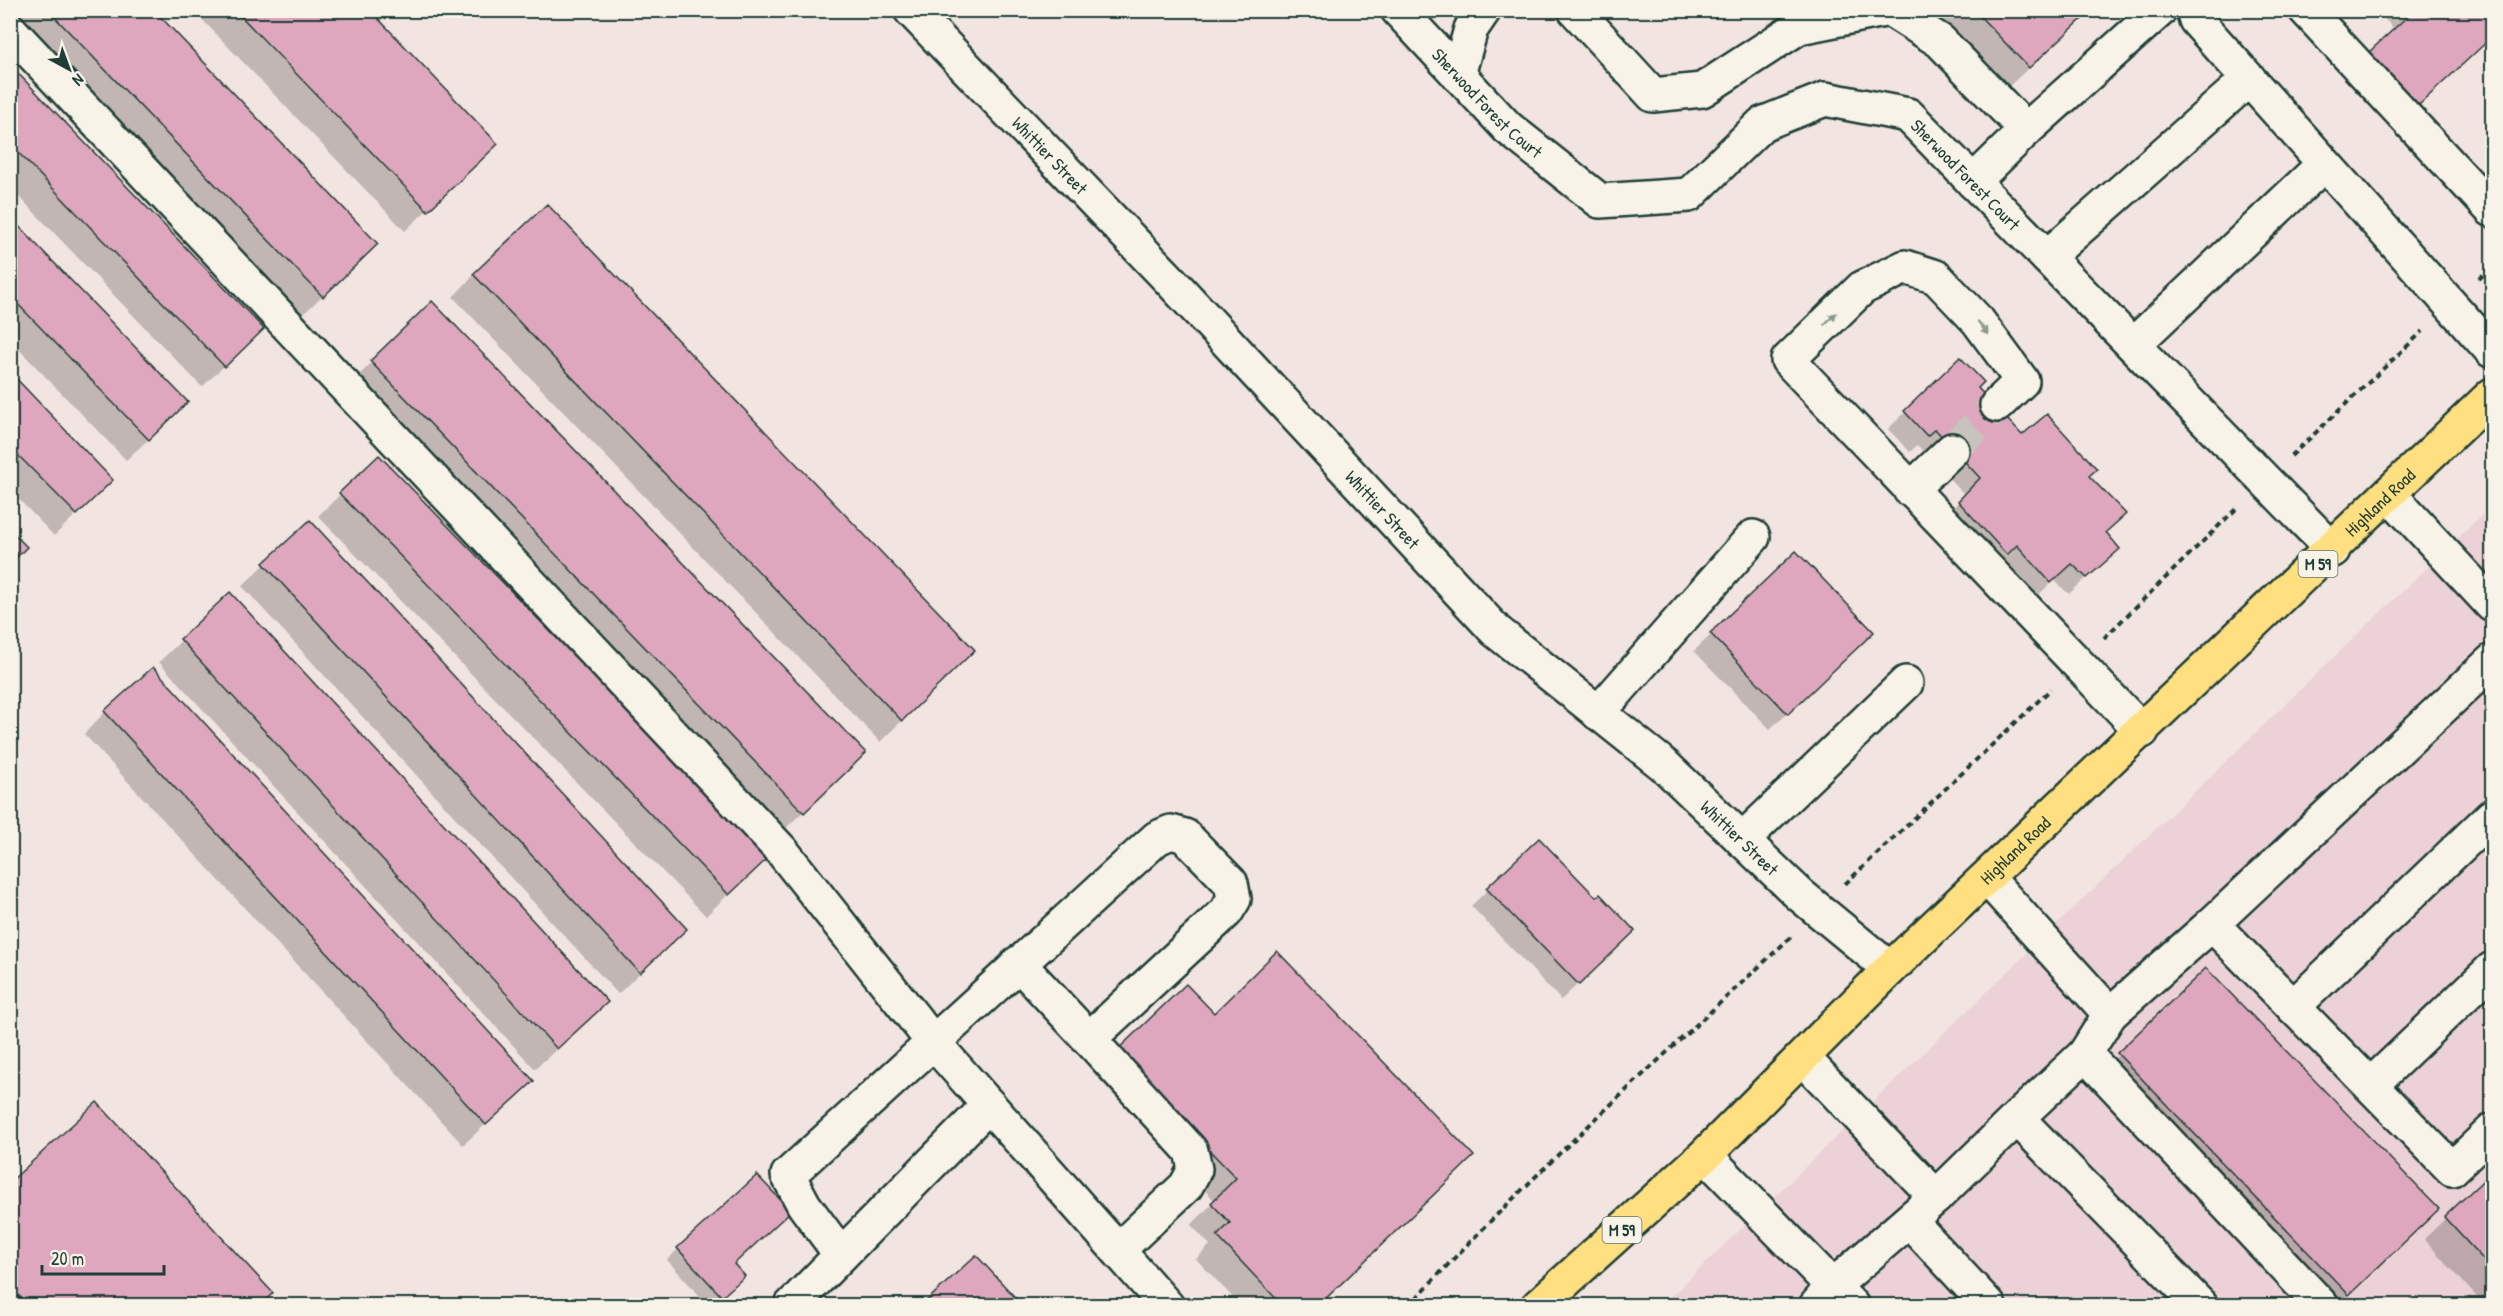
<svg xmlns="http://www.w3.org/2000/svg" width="2503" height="1316" font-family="'Patrick Hand',sans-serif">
<rect width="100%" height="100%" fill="#f2e4e0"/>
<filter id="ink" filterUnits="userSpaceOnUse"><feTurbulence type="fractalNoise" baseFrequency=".0167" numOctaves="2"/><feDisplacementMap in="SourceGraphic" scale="12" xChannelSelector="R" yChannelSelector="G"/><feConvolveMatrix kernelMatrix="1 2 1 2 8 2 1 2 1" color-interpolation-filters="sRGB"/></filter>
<g filter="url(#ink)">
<!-- built -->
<path fill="#ecd2d6" d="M2492 505V1305H1662Z"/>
<!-- shadow -->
<path fill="#0003" d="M10 10H152L354 266 300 317 10 15Z
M193 10H368L474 165 405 231Z
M1933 10H2091L2006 89Z
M2376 10H2492V36L2401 121 2353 70 2395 30Z
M10 67 241 350 202 387 10 187Z
M10 220 165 424 126 460 10 340Z
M474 275 952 672 880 742 453 297Z
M432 303 842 774 781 833 350 384Z
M1960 359 1975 388 2022 437 2088 477 2105 533 2118 549 2069 594 2054 580 2034 599 1942 519 1965 495 1917 445 1910 452 1888 429Z
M10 375 90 501 54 536 10 490Z
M379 457 745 878 706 916 318 516Z
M310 522 685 929 618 994 242 586Z
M1796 553 1855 649 1770 729 1694 651Z
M230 594 585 1023 535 1069 159 662Z
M105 712 510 1102 463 1145 84 734Z
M1539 840 1616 948 1561 1000 1471 906Z
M2206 970 2415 1231 2337 1306 2097 1076Z
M1214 1015 1317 1306H1241L1196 1259 1210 1245 1191 1225 1215 1201 1095 1075 1117 1053Z
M2492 1174V1306H2485L2424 1239Z
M10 1184 258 1306H10Z
M678 1249 732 1287 712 1306H709L667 1260Z"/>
<!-- building -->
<path fill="#dea7be" stroke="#1f3d34" stroke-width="1.5" d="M48 10H154L378 244 323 297Z
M235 10H370L498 144 428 211Z
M1974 10H2092L2029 68Z
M2408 10H2492V37L2419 105 2369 52 2411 13Z
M10 65 264 329 225 367 10 144Z
M547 204 975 650 902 721 473 274Z
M10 217 188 402 149 440 10 296Z
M432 301 866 753 804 813 370 361Z
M1960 357 1984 382 1978 388 2022 435 2047 414 2097 469 2089 476 2126 514 2106 532 2120 549 2087 578 2072 564 2051 583 2017 545 2007 555 1958 501 1980 478 1935 429 1927 436 1904 411Z
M10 372 113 480 77 515 10 447Z
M379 455 769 857 729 895 339 493Z
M310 520 687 929 640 973 263 563Z
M10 530 27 547 10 564Z
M1796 551 1874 632 1788 714 1710 633Z
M230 592 608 1002 557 1049 180 639Z
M153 667 534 1081 486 1125 104 711Z
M1539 838 1596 897 1600 894 1635 931 1579 985 1486 888Z
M1277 951 1474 1156 1318 1306H1283L1217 1236 1230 1223 1211 1203 1236 1178 1115 1052 1186 984 1214 1013Z
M2206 968 2439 1209 2349 1295 2117 1053Z
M97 1102 273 1293 259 1306H28L10 1286V1182Z
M2492 1172V1269L2444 1217Z
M757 1175 791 1211 734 1264 745 1276 722 1297 677 1248Z
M976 1255 1023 1306H921Z"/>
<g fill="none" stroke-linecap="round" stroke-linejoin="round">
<!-- minor-tunnel -->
<path stroke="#c8c3be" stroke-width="33" stroke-dasharray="33 16" stroke-linecap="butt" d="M1952 450 1997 405"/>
<defs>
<g id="minor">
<path id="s1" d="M911 10 1167 277 1496 631 1664 765 1799 894 1890 969"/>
<path id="s2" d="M1398 10 1508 128 1600 201 1689 195 1762 124 1825 99 1908 115 2333 550"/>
<path d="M1575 10 1653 95 1702 90 1799 27 1884 10"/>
<path d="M1891 10 1940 41 2026 130 1973 182"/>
<path d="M2193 10 2196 20 2492 351"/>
<path d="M2306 10 2492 210"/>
<path d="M10 30 782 851 933 1042 1167 1306"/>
<path d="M1458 75 1471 29 1484 10"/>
<path d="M2026 130 2160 10"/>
<path d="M2047 257 2249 79"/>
<path d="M2133 345 2324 164"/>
<path d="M1997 405 2022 381 1978 321 1936 277 1905 267 1862 288 1788 360 2142 731"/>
<path d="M1910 490 1952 450"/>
<path d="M2390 495 2492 605"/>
<path d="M2492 661 2212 924 2452 1169 2492 1131"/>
<path d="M1598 713 1753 537"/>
<path d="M1742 840 1906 683"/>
<path d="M1987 878 2110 1014 2085 1054 2322 1306"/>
<path d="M1018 963 1089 1039"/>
<path d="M2293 1007 2492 816"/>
<path d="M2110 1014 2212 924"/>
<path d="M1803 1058 1936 1197"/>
<path d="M2371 1085 2492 969"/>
<path d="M2017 1118 2085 1054"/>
<path d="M1705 1155 1852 1306"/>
<path d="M1910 1221 1989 1306"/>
<path d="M841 1255 804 1205 788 1175 1157 838 1171 832 1185 836 1231 883 1234 899 1226 912 1089 1039 1191 1151 1195 1169 1186 1186 1118 1250"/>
<path d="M791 1306 989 1105"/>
<path d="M1816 1306 1833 1286 1936 1197 2017 1118 2201 1306"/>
</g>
<g id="highway">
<path id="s3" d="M1538 1306 1705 1155 1890 969 2492 395"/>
</g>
</defs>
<!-- minor casing -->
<use href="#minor" stroke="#1f3d34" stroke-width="38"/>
<!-- highway casing -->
<use href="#highway" stroke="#1f3d34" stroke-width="38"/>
<!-- path -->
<path stroke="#1f3d34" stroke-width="4" stroke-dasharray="6 4.5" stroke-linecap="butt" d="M2479 279 2492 266
M2291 456 2423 331
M2104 638 2238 507
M1845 884 2051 689
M1409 1306C1530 1175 1663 1057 1793 935"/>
<!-- minor -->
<use href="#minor" stroke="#f7f3e8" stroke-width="33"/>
<!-- highway -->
<use href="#highway" stroke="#ffdf80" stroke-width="33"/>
</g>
<!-- one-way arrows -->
<defs><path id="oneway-solid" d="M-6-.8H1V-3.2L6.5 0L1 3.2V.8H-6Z" transform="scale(1.5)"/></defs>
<g fill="#8b988e">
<use href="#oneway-solid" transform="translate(1830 319) rotate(-44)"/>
<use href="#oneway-solid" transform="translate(1983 328) rotate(53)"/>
</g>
</g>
<g text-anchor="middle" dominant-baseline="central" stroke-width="4.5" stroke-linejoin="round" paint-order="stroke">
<!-- shield labels -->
<g fill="#f7f3e8" stroke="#60746a" stroke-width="1.5">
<rect x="2298.5" y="551" width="39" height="26" rx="4.5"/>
<rect x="1602.5" y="1217" width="39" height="26" rx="4.5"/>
</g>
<g font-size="16" font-weight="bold" fill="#1f3d34">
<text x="2318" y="564">M 59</text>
<text x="1622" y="1230">M 59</text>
</g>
<!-- street labels -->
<g font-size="18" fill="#1f3d34" stroke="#f7f3e8">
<text stroke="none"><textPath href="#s2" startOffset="129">Sherwood Forest Court</textPath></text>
<text stroke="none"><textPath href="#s1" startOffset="201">Whittier Street</textPath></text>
<text stroke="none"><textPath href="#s2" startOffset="705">Sherwood Forest Court</textPath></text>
<text stroke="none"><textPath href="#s3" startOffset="1164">Highland Road</textPath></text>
<text stroke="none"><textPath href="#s1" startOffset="687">Whittier Street</textPath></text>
<text stroke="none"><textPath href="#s1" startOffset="1173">Whittier Street</textPath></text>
<text stroke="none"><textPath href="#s3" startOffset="660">Highland Road</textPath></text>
</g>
</g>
<!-- margin -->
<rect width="2503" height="1316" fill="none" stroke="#f7f3e8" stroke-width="36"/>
<rect x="18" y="18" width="2467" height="1280" fill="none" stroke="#1f3d34" stroke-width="2" filter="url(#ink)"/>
<!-- north arrow -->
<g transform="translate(69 69) rotate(139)" stroke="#f7f3e8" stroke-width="4.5" paint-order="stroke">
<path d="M0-4.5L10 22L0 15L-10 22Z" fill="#1f3d34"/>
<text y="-9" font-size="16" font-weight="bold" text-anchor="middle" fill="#1f3d34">N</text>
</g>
<!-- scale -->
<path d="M42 1265v9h122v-9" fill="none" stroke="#1f3d34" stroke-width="3"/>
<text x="51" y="1265" font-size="18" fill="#1f3d34" stroke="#f7f3e8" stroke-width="4.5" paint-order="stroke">20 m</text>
</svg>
